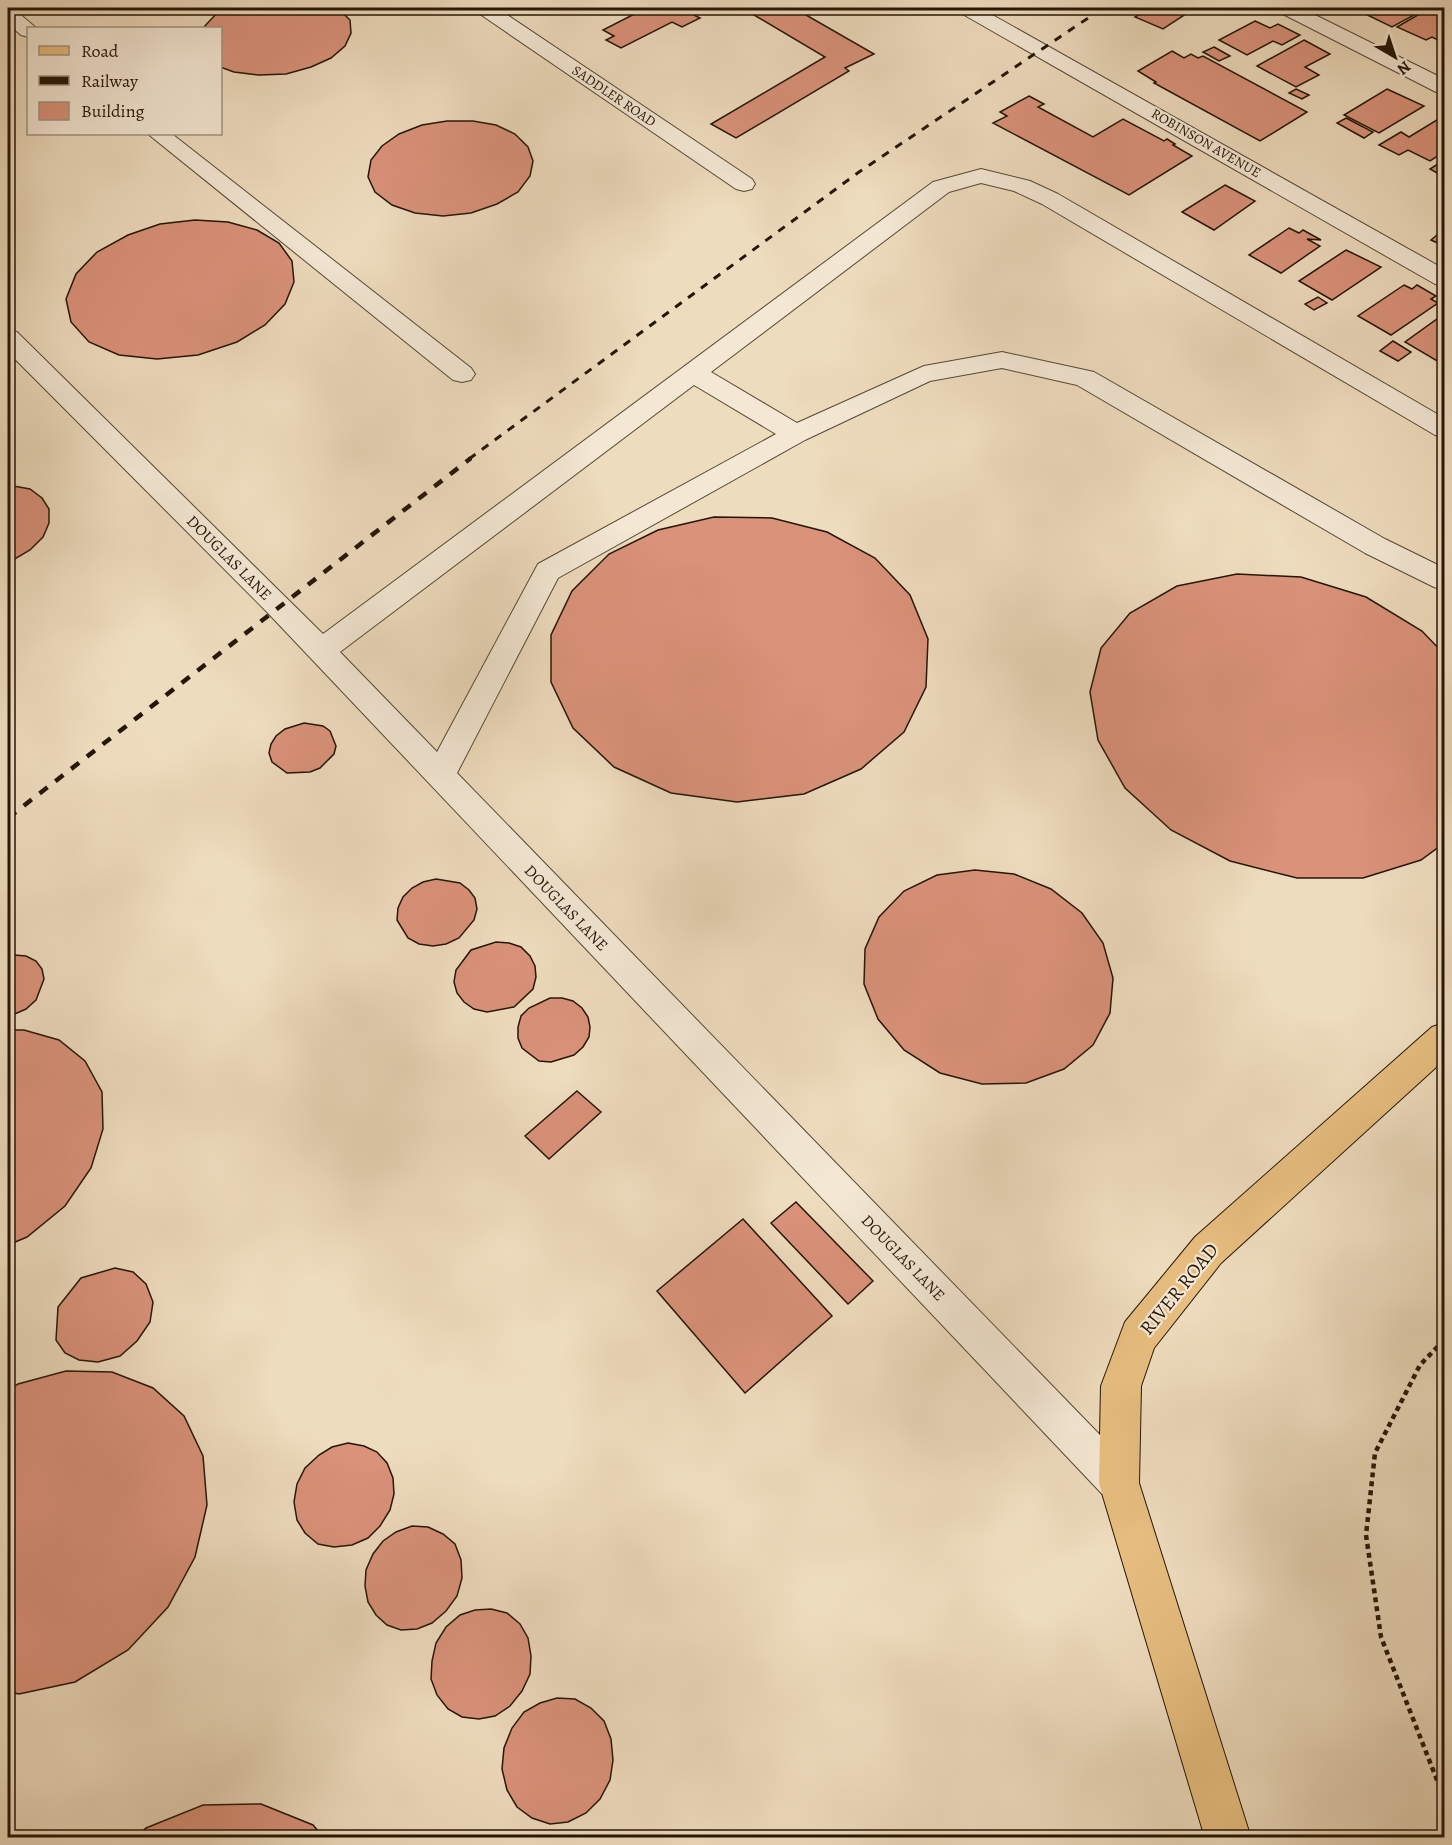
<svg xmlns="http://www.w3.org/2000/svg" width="1452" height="1845" font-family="Alegreya,serif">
<rect width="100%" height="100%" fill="#eedcbe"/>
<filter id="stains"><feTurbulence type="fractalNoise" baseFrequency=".00333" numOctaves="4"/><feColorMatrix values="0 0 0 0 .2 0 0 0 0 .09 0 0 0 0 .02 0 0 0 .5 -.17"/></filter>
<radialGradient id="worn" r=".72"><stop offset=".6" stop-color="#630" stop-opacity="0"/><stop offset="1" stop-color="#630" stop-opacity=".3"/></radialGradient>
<!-- building -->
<path fill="#da927a" stroke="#241607" stroke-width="1.5" d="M229 8H338L350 20 351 33 345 46 331 58 311 67 286 74 259 75 234 72 220 67V28H203L216 14Z
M646 8H680L700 18 682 27 672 22 621 48 606 40 614 36 603 30Z
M767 8H794L874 54 845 68 849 71 736 138 711 124 825 57 754 15Z
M1150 8H1195L1163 29 1135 17Z
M1353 8H1427L1392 27Z
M1430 8H1444V43L1432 37 1426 40 1397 27Z
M1255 21 1270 28 1278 24 1300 35 1282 45 1273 41 1247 55 1219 40Z
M1304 40 1330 54 1305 67 1319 75 1296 87 1257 66Z
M1214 47 1230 56 1219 61 1203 52Z
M1172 51 1184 58 1191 54 1198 58 1203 56 1307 112 1260 141 1154 83 1156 82 1138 71Z
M1296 89 1309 95 1302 99 1289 93Z
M1387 89 1424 106 1379 133 1344 115Z
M1029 96 1044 104 1038 107 1093 137 1123 119 1164 141 1167 139 1175 144 1173 145 1192 156 1129 195 993 123 1007 116 1000 112Z
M1346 118 1373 132 1364 138 1337 123Z
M1440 118 1444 120V152L1430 161 1408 150 1399 155 1379 145 1401 132 1409 137Z
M447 121H473L496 125 515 134 528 147 533 161 530 176 518 192 497 204 471 213 443 216 415 213 392 205 375 192 368 177 371 160 382 146 399 134 422 125Z
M1444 160V177L1430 169Z
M1225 185 1255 201 1214 230 1182 212Z
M195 220 228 222 257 230 279 243 292 261 294 282 285 304 265 325 237 342 198 355 157 359 119 355 89 342 71 322 66 299 76 274 97 252 128 235 160 224Z
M1289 228 1299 233 1303 230 1321 240 1307 239 1320 246 1281 273 1249 255Z
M1444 229V246L1431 240Z
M1346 250 1381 267 1332 300 1299 281Z
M1404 285 1412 289 1417 285 1436 296 1431 299 1438 303 1391 335 1358 316Z
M1318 297 1327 303 1314 310 1305 304Z
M1444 314V365L1405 342Z
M1393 341 1411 352 1398 361 1380 351Z
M8 485 30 489 42 498 49 509V523L43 537 30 550 8 563Z
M714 517 772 518 827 532 875 558 910 595 928 639 926 687 904 732 861 769 804 794 737 802 671 793 614 767 573 728 551 682V635L572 591 609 554 658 530Z
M1237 574 1301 577 1366 597 1422 631 1444 654V843L1421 860 1363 878H1297L1230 861 1171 830 1125 788 1098 740 1090 692 1101 648 1130 613 1177 586Z
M304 723 323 726 330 731 336 746 334 754 320 768 310 772 287 773 272 762 269 753 271 744 276 736 285 729Z
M975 870 1014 874 1051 889 1082 913 1103 943 1113 978 1110 1013 1093 1045 1064 1069 1026 1083 982 1084 940 1073 904 1050 878 1019 864 984 865 949 879 917 904 891 937 875Z
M436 879 460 883 469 890 475 898 477 909 474 920 459 938 446 944 433 946 419 944 408 938 397 920 398 908 403 897 412 888 423 882Z
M496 942 509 943 521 947 530 956 535 966 536 977 533 989 514 1007 487 1012 474 1009 464 1002 457 993 454 982 456 970 471 950Z
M14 955 26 956 36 961 42 969 44 979 36 1000 26 1009 8 1017V956Z
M550 998H562L573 1001 582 1008 588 1017 590 1027 589 1037 583 1047 574 1055 551 1062 539 1061 522 1048 518 1038V1027L521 1016 529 1008Z
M8 1030H24L59 1040 85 1061 102 1092 103 1129 91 1168 65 1206 27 1237 8 1245Z
M577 1091 601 1112 549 1159 525 1136Z
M796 1202 873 1281 848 1304 771 1223Z
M743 1219 832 1316 745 1393 657 1291Z
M115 1268 133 1272 146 1284 153 1302 150 1322 137 1341 120 1356 98 1362 79 1360 65 1353 56 1340 58 1307 81 1278Z
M66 1371 112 1372 153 1388 184 1416 203 1456 207 1505 195 1557 168 1607 128 1650 75 1682 19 1694 8 1692V1391L18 1384Z
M348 1443 364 1446 377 1452 387 1463 393 1478 394 1494 390 1510 380 1526 368 1538 352 1545 334 1547 318 1544 305 1533 297 1520 294 1502 297 1484 305 1468 319 1455 332 1447Z
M412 1526 428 1527 443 1534 455 1544 461 1560 462 1578 457 1596 446 1611 432 1623 417 1629 401 1630 387 1625 376 1615 368 1602 365 1586 366 1570 373 1554 383 1541 396 1532Z
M491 1609 507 1613 520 1624 528 1638 531 1656 530 1674 522 1691 510 1706 495 1716 479 1719 462 1717 448 1709 437 1695 431 1679 432 1661 436 1643 446 1627 460 1615 475 1610Z
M557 1698 575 1699 591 1708 604 1721 611 1739 613 1760 610 1780 600 1799 586 1813 568 1822 550 1824 532 1818 517 1807 507 1790 502 1769 504 1748 512 1728 524 1712 540 1703Z
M261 1804 313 1825 324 1838H135L146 1828 203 1805Z"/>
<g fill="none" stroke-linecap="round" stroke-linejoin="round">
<defs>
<path id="minor" d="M8 8 15 10 35 27 37 28H28V37L21 35 8 24Z
M474 8H497L752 179 755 184 752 189 744 191 736 189 477 12Z
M956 8H980L1444 269V286L1435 284 959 12Z
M1276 8H1301L1444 79V93L1436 92 1279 12Z
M148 134H172L471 368 475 374 471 380 462 382 453 380Z
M981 169 1030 181 1058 194 1444 418V438L1435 435 1042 204 1014 191 981 183 949 192 711 372 797 423 924 366 1002 352 1085 370 1094 372 1385 539 1444 568V590L1434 587 1365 553 1077 385 1002 368 930 381 805 440 558 578 457 773 1133 1469 1139 1483 1133 1497 1119 1503 1105 1497 267 612 8 352V330L17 332 323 634 933 182ZM694 385 776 434 538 564 437 752 340 652Z"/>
<path id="major" d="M1444 1023V1060L1221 1263 1154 1348 1141 1386 1139 1483 1251 1838H1205L1099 1483 1101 1386 1125 1322 1195 1237 1432 1027Z"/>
</defs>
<!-- minor casing -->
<use href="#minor" stroke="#564835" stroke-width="2"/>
<!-- major casing -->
<use href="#major" stroke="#241607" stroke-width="2"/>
<!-- path -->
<path stroke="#241607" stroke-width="4.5" stroke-dasharray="5 4" stroke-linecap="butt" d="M1444 1340 1420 1365 1375 1453 1366 1535 1381 1637 1444 1798"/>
<!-- minor -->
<use href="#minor" fill="#f4e8d5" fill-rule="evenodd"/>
<!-- major -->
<use href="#major" fill="#e7be7f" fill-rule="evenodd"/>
<!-- rail-far1 -->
<path stroke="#241607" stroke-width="3" stroke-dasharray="8 8" stroke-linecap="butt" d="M469 459 859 172 1103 8"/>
<!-- rail -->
<path stroke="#241607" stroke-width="4.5" stroke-dasharray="10 10" stroke-linecap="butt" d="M8 818 471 458"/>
</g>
<g text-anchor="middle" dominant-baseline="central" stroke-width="4.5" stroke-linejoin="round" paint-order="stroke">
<!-- far-street labels -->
<g font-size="14" fill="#241607" stroke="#f4e8d5">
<text transform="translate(614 96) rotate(34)">SADDLER ROAD</text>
<text transform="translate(1206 143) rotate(30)">ROBINSON AVENUE</text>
</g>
<!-- street labels -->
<g font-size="16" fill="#241607" stroke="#f4e8d5">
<text transform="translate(229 558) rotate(45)">DOUGLAS LANE</text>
<text transform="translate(566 908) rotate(46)">DOUGLAS LANE</text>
<text transform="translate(903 1258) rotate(46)">DOUGLAS LANE</text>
</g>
<!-- near-street labels -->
<g font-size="20" fill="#241607" stroke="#f4e8d5">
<text transform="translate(1179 1289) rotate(-51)">RIVER ROAD</text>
</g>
</g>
<!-- margin -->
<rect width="1452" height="1845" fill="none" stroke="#eedcbe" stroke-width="30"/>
<rect x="9" y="9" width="1434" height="1827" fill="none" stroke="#241607" stroke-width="3"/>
<rect x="15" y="15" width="1422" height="1815" fill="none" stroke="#241607" stroke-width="1.5"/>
<!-- legend -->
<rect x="27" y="27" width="195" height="108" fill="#f4e8d5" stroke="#a19483" stroke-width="1.5"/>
<rect x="39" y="46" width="30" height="9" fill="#e7be7f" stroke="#a19483" stroke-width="1.5"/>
<text x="81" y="57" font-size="18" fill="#241607">Road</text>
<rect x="39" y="76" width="30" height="9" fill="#241607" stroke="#a19483" stroke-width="1.5"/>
<text x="81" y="87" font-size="18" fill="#241607">Railway</text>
<rect x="39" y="102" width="30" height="18" fill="#da927a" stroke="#a19483" stroke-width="1.5"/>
<text x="81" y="117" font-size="18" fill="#241607">Building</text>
<!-- north arrow -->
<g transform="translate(1395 57) rotate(141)" stroke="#f4e8d5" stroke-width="4.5" paint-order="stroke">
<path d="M0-4.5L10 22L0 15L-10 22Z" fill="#241607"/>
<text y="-9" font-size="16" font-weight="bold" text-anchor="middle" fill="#241607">N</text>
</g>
<rect width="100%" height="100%" filter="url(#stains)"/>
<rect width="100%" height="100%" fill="url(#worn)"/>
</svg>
